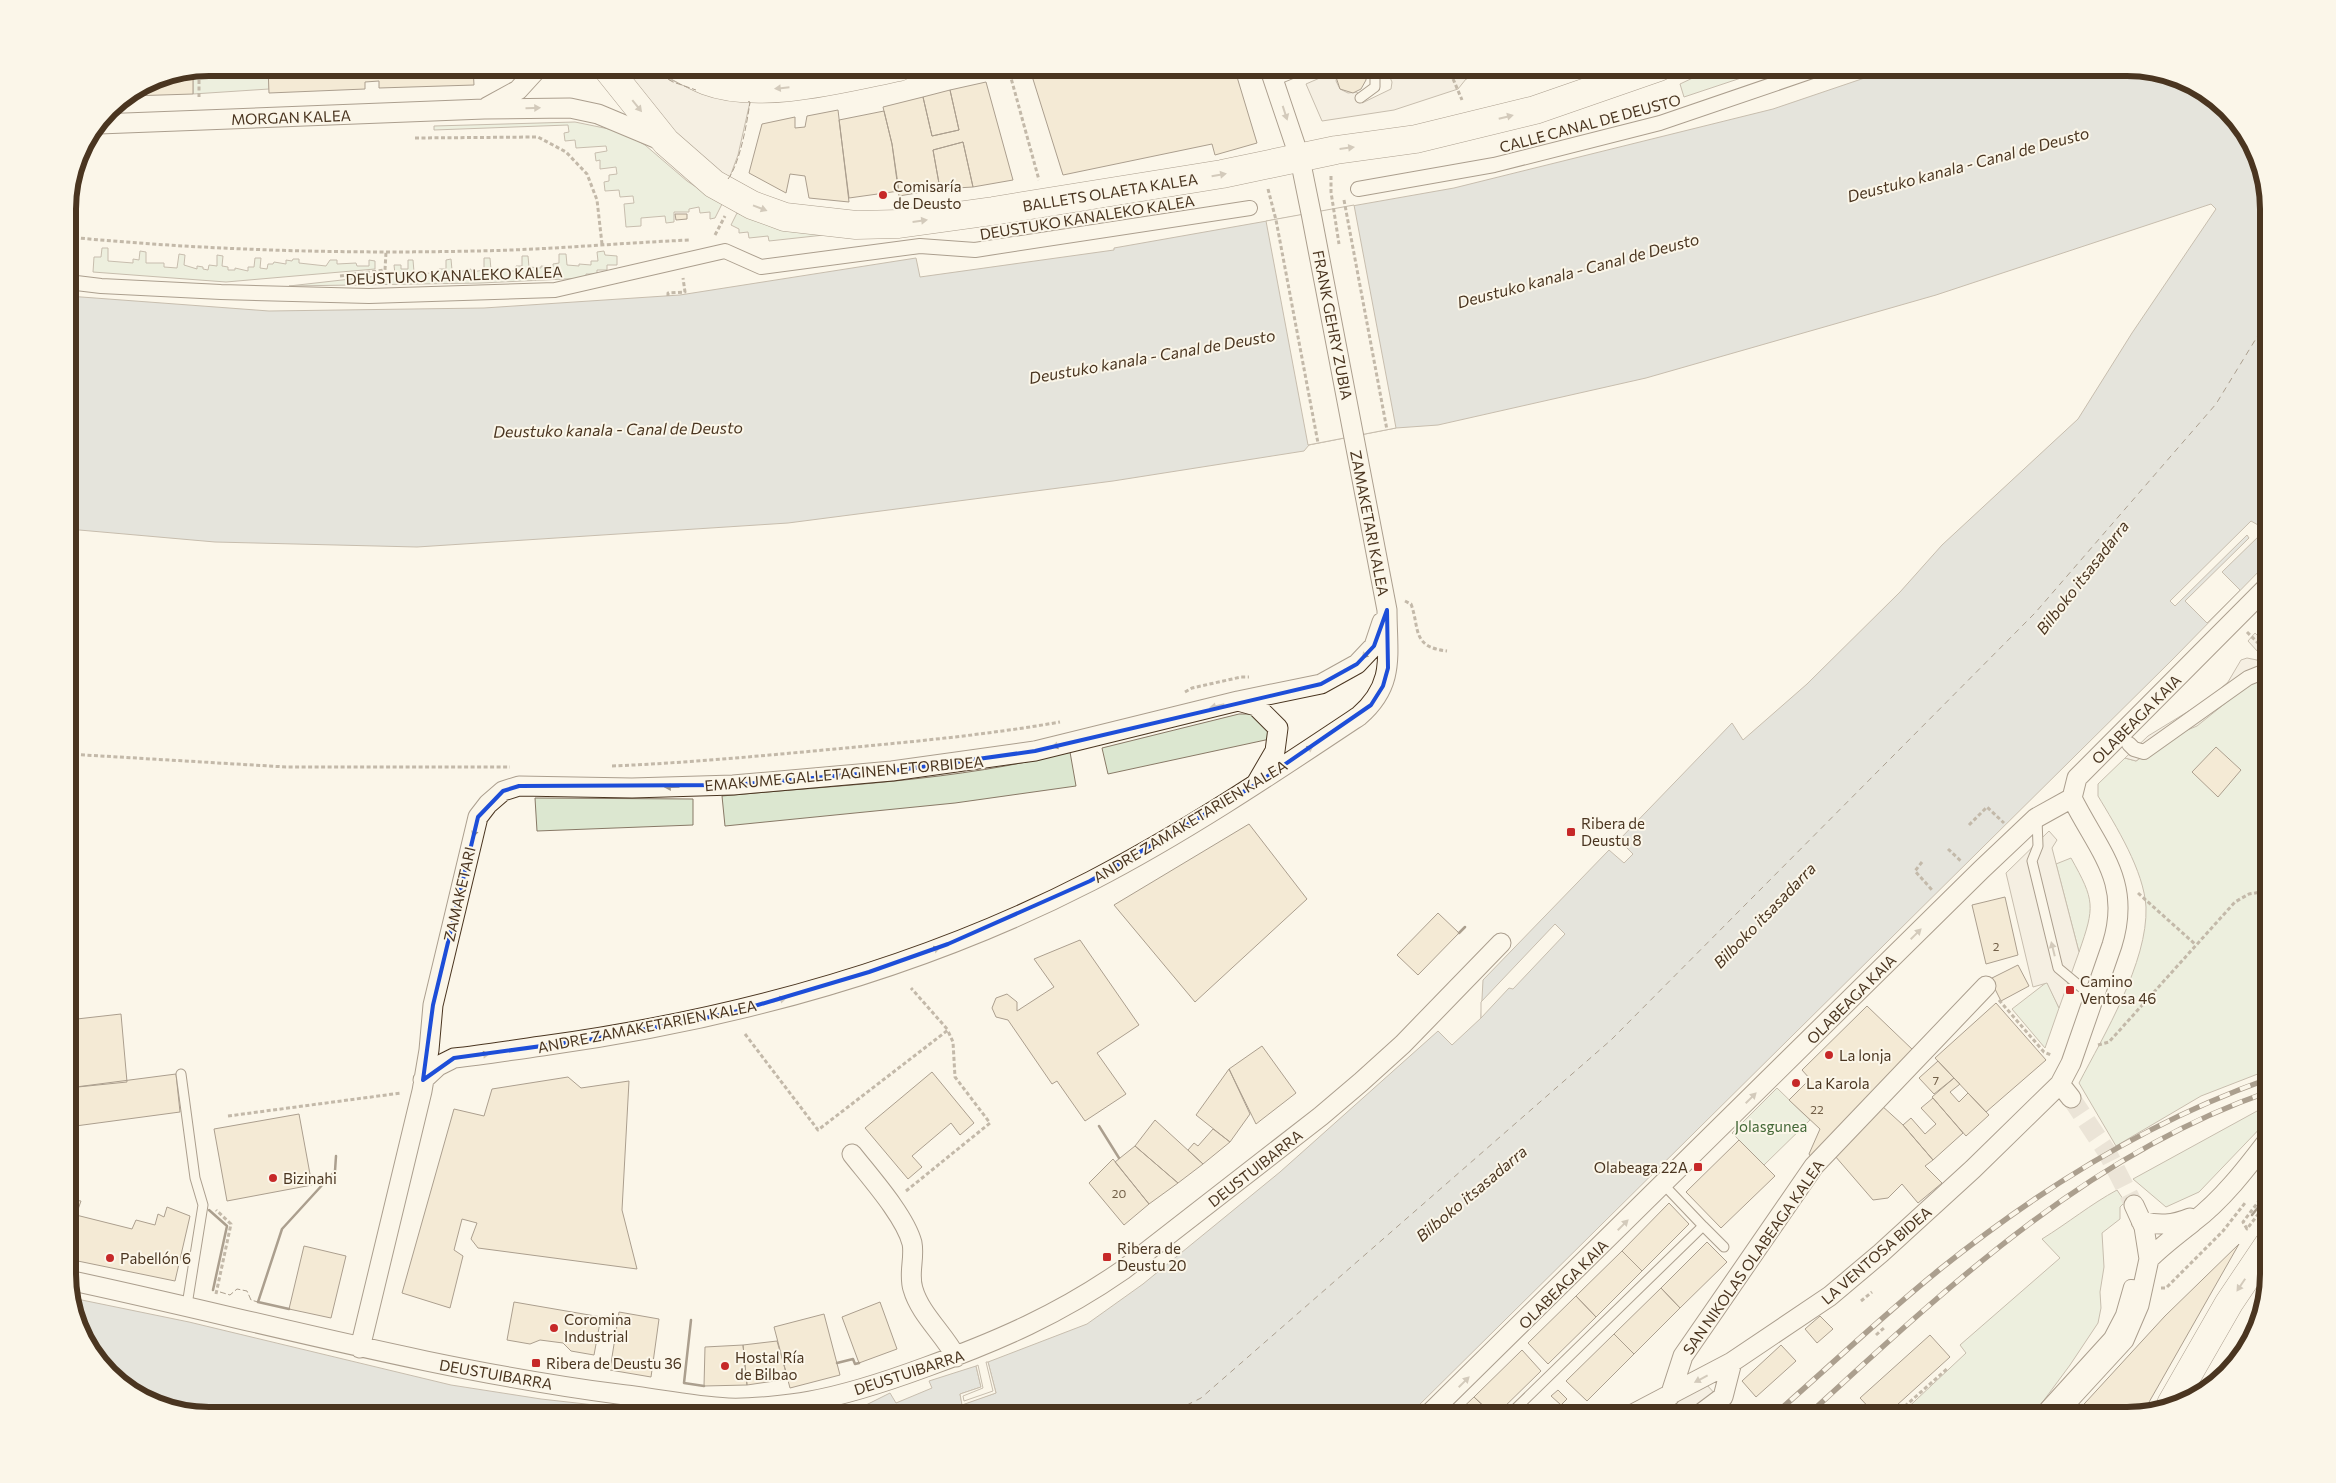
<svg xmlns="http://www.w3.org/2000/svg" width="2336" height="1483" font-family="Commissioner,sans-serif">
<rect width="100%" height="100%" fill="#fbf6e9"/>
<!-- green -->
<path fill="#dce7d0" stroke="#887966" d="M209 67 268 68 269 89 193 94V71Z
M1716 67H1771V68L1684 97 1680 84Z
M575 122 609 129 629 136 645 145 687 181 722 204 715 218 710 219V212L700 213 699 207 689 209V212H674V222L666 223 665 216 641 218V226L626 227 624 204 634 203 633 196 620 197 619 190 605 191 604 182 609 181V175L617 174 616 167 600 169V160L596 161 595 153 607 151 606 146 576 148 575 140 565 141 564 133 569 132 568 125 434 130V126Z
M737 213C765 224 794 231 824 235L769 241 768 236 749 238 748 232 739 233V229L731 225Z
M102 248H108V261L133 263V259L139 260 140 251 146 252V263H164V267L177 268 179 254 185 255 184 265 197 269V266L203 267V269L208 270 209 265 217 266V255L223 256 222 266 228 267V270H235V268L248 271V267H254L255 258H261L260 268 267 269 268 264H273L274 262 286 264V260L292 261 293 259H299V263L326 266 330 260H337V264L356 263 357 266H369V260L375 261V269L226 282 93 272 94 257H101Z
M604 251 605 255 617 256V265H607V270H597V274H586V278L481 283 289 286 395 274 394 265H401V269H408V260H413L414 272H421V274L439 272V269H446V260L451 259 452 270 459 272 471 269 472 272 484 270V258H490L491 270 509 268V271H516V266H522V256H528L529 267 541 268V266L553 267V264L559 263V254H566L567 265 579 266V264L591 265V261H598L597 252Z
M2268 675V1070L2201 1096 2116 1146 2079 1083C2104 1035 2148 962 2146 907 2144 871 2116 826 2098 796V784L2125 758 2136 761 2243 689Z
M1239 714H1257L1270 734V739L1108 774 1102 748Z
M1070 752 1076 786 955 803 725 826 722 796C838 785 957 781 1070 752Z
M535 798 693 799V825L537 831Z
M2071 858C2095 901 2095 906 2079 952L2056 864Z
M2047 982 2059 1008 2045 1048 2012 1009Z
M1777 1088 1810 1120 1764 1165 1732 1133Z
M2268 1105 2267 1121 2199 1192 2166 1207 2133 1179Z
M2117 1190 2125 1202 2120 1207V1219L2102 1233 2104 1267 2100 1292 2101 1308 2098 1323 2070 1365 2033 1415H1900L1966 1353 1960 1345 2060 1258 2042 1239C2068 1223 2091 1204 2117 1190Z"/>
<!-- parking -->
<path fill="#ede7d9" stroke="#887966" d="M634 68H646L659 75 693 89 750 102 738 155 729 179 687 147 626 73Z
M1386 68H1462L1466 79 1458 89 1394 110 1322 121 1306 84 1338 70 1336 81 1340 89 1348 93 1357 92 1362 103 1391 89 1392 82Z
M2255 633 2268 646V663L2248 641Z
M2247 658 2257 660 2261 669 2268 675 2243 689 2197 726 2173 736 2136 761 2125 758 2148 736 2210 698 2228 682 2241 660Z
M2049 831 2057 840 2052 848 2079 952 2059 1008 2047 983 2033 987 2006 873Z
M1706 1384 1728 1408 1716 1415H1639Z"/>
<!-- water -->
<path fill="#c9cecd" stroke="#887966" d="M1894 68H2127L2205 91 2250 139 2268 209V562L2172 660 1409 1415H778L866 1405 890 1393 896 1403 932 1388 929 1381 976 1366 981 1387 960 1394 962 1404 996 1393 988 1362 1087 1324 1143 1284 1280 1172 1438 1031 1452 1045 1481 1018 1483 980 1609 850 1624 863 1633 854 1619 840 1732 723 1743 740 1807 684 1900 592 1942 545 2078 419 2132 333 2216 209 2211 204 1936 295 1646 378 1438 425 1396 428 1309 445 1304 451 1113 481 788 523 417 547 215 542 68 529V296L269 311 484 308 680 295 916 258 920 277 1114 250V248L1454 188 1773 109Z
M72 1298 189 1322 451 1385 541 1399 684 1415H209L131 1392 87 1345Z"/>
<!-- pier -->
<path fill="#fbf6e9" stroke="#887966" d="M1354 205 1396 428 1308 445 1266 221Z
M2251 521 2258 525 2262 533 2222 572 2240 590 2207 623 2185 601 2249 538 2247 535 2175 606 2170 601Z
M1555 924 1565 934 1513 989 1509 988 1481 1018V1002Z
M986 1362H988L996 1393 962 1405 960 1394 981 1387 976 1366 978 1365 983 1388 963 1396 964 1401 993 1391Z"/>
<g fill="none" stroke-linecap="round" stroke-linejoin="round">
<!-- ferry -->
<path stroke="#4a3520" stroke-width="1" stroke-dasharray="6 5" stroke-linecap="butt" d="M1167 1415 1201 1398 1611 1040 2035 613 2216 404 2268 319"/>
</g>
<!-- building -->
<path fill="#ecdcbc" stroke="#4a3520" d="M268 67H473L474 85 379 88V81L365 82V89L269 93Z
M1067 67H1234L1257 143 1215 155 1212 144 1063 175 1032 76Z
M1340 67H1362L1366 75V80L1361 89 1353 93 1340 89 1336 77Z
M1462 67H1497L1466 79Z
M193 71V94L129 96 155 78Z
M986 82 1013 180 973 187 963 142 933 150 940 189 899 196 892 144 883 107 923 97 932 136 959 130 950 90Z
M950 90 959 130 932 136 923 97Z
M838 110 849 202 809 198 805 176 790 174 786 193 749 173 762 124 795 117V128L805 127 807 116Z
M884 111 892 144 899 191 849 198 839 120Z
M963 142 973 187 940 189 933 150Z
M675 214H687V219L676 220Z
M2268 629V646L2260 638Z
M2216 747 2241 770 2218 797 2192 772Z
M1249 824 1307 899 1195 1002 1114 905Z
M2005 897 2018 955 1986 964 1972 905Z
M1438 913 1459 933 1418 975 1397 955Z
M1080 940 1139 1025 1097 1053 1126 1094 1085 1121 1057 1081 1052 1084 1008 1020 996 1017 992 1008 996 998 1007 994 1017 1002V1011L1054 987 1034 959Z
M2018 965 2029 986 2001 1001 1990 979Z
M1996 1003 2046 1060 1986 1112 1935 1058Z
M1867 1006 1914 1051 1813 1160 1809 1154 1820 1129 1789 1100 1810 1079 1802 1070Z
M121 1014 127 1082 68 1088V1020Z
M1262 1046 1296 1093 1256 1124 1229 1069Z
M1938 1061 1954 1078 1934 1094 1919 1078Z
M1229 1069 1250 1114 1230 1142 1196 1115Z
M932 1072 974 1123 960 1135 951 1123 912 1156 922 1167 908 1179 865 1128Z
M176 1074 180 1112 68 1127V1088Z
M568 1077 581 1088 629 1081 622 1210 637 1269 478 1248 471 1239 477 1223 462 1219 454 1250 463 1256 450 1308 402 1293 454 1109 484 1116 492 1089Z
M1954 1078 1960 1084 1950 1092 1959 1102 1968 1093 1989 1115 1966 1136 1932 1097Z
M1933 1098 1963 1133 1933 1160 1903 1125 1911 1118 1925 1134 1936 1124 1921 1108Z
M1881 1105 1903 1125 1933 1160 1925 1166 1942 1183 1918 1203 1902 1184 1888 1198 1873 1200 1835 1156Z
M299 1114 312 1185 227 1201 214 1129Z
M1155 1120 1203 1164 1178 1183 1135 1146Z
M1213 1129 1230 1142 1203 1164 1188 1150 1194 1143 1198 1146Z
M1739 1140 1775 1176 1721 1228 1686 1192Z
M1135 1146 1178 1183 1149 1204 1115 1162Z
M1113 1159 1149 1204 1124 1225 1089 1183Z
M68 1199 81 1201 76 1215 132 1229 136 1220 155 1225 158 1214 164 1217 167 1207 190 1216 175 1281 68 1259Z
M1669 1203 1689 1224 1642 1271 1622 1251Z
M1707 1242 1727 1262 1680 1308 1661 1288Z
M2239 1244 2144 1411 2127 1415H2074L2165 1316Z
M304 1246 346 1256 331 1318 289 1309Z
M1622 1251 1642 1271 1596 1317 1576 1296Z
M1661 1288 1680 1308 1634 1354 1614 1334Z
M1576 1296 1596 1317 1548 1364 1528 1343Z
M514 1302 601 1317 594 1355 571 1351 563 1343 540 1340 530 1344 507 1340Z
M880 1302 897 1349 859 1363 842 1317Z
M619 1312 659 1319 651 1377 610 1370Z
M824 1314 840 1375 790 1388 774 1327Z
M1820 1316 1833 1329 1817 1343 1805 1329Z
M1614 1334 1634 1354 1587 1401 1566 1381Z
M1930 1335 1950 1357 1886 1415H1876L1860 1398Z
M777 1341 788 1379 747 1385 743 1345Z
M743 1345 747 1385 704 1386 705 1347Z
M1781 1345 1796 1361 1756 1397 1742 1381Z
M1522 1350 1541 1371 1496 1415H1493L1474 1397Z
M1558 1390 1567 1399 1561 1405 1551 1396Z
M1474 1397 1493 1415H1455Z"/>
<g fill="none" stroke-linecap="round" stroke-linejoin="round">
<!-- minor-tunnel -->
<path stroke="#d8cfc1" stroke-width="19" stroke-dasharray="19 9" stroke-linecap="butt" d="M2071 1098 2107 1152 2134 1205"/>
<defs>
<path id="service" d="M1274 81 1308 67
M1360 98 1375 87V67
M2037 819 2038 846 2032 861 2058 968 2094 998
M181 1074 195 1178 203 1205 187 1305
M1703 1226 1724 1247
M1509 1415 1703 1226 1664 1185"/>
<path id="pedestrian" d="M1358 189 1494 165 1660 123 1824 67
M68 282 101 286 221 292 369 296 555 290 725 251 761 267 920 246 975 250 1250 208
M2129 744 2134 749 2144 752 2248 678 2268 670
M2041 1415 2111 1338 2123 1315 2131 1287 2143 1288"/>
<path id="minor" d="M487 107 518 90 539 67
M99 124 484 109 570 108 598 114 665 142
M1238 701 1256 706 1278 728 1275 751 1257 782
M423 1080 438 1066 454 1058C483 1055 512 1050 542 1046 731 1020 920 969 1091 881 1184 833 1272 774 1359 716 1396 684 1387 654 1387 610L1311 213 1300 159 1269 67
M2060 1084 2071 1098
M852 1154C870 1177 905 1216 912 1243 915 1258 908 1274 913 1289 920 1314 944 1334 956 1357
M2141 1221C2159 1226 2173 1225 2190 1218
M2149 1259C2163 1245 2178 1234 2193 1222 2222 1200 2246 1169 2268 1140
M68 1280C251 1319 432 1370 618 1394 654 1398 691 1406 728 1408 749 1409 789 1405 810 1401 850 1394 888 1381 926 1367 998 1341 1060 1314 1123 1270L1321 1116 1361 1082 1403 1044 1501 943
M360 1348 422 1091 429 1050 433 1005 478 817 488 804 503 791 519 786 632 788 733 785 892 771 1035 751 1238 701 1321 684 1357 664 1374 646 1382 622
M1670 1396 1683 1356 1814 1166 1986 986
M1428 1415 1981 870 2036 818 2072 798 2077 778 2268 586
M1631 1415 1732 1362 1830 1296 1881 1253 1973 1169 2060 1084 2071 1063 2112 945C2132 881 2099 852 2072 798
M1699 1415 1723 1397 1732 1362
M2055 1415 2124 1340 2139 1305 2149 1259 2144 1227 2134 1205"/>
<path id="primary" d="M606 67 666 142 714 184 752 205 785 217 856 225 899 224 993 211 1222 174 1336 150 1416 139 1535 110 1659 67
M679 67C688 72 697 77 707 81 760 101 844 78 899 67"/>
<path id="motorway" d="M2171 1404 2229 1303 2268 1245"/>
</defs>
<!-- service casing -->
<use href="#service" stroke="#4a3520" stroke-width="11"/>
<!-- pedestrian casing -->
<use href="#pedestrian" stroke="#4a3520" stroke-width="16"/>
<!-- minor casing -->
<use href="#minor" stroke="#4a3520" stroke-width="21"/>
<!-- primary casing -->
<use href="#primary" stroke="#4a3520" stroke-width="29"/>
<!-- motorway casing -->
<use href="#motorway" stroke="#4a3520" stroke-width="29"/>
<!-- path -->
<path stroke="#7f6f5c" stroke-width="3" stroke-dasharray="4 2.5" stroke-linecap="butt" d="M1008 67 1039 180
M1448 67 1462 100
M199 97V77L236 67
M415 138 538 137 566 152 587 174 597 200 602 244
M1331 176V192L1339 244
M1268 189 1276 220 1318 443
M1344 200 1387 430
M715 235 725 216
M68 237C203 250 339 254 475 251 546 250 618 243 690 240
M340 276 385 270 386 252
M668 296V293L685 292 683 278
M1405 601 1411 604C1420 628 1411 647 1447 651
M2247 632 2268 653
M1185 692 1192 688 1241 677H1249
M68 754 286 767H510
M612 766C686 763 760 756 835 749 910 742 986 735 1060 722
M1969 825 1987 807 2004 823
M1948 849 1962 862
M1922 862 1915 871 1933 891
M2138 893 2196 945
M1999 1000 2044 1052 2051 1055
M745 1034 818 1130 948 1030 911 988
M2098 1045 2109 1042 2235 902 2249 894 2268 891
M228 1116 401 1093
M2268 1189 2243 1222 2247 1229 2268 1201
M906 1191 990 1123 955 1077 953 1042 948 1031
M2161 1288H2166L2223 1231 2245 1203
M216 1294 231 1224 216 1210
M1861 1301 1872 1292
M1876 1335 1885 1327
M1895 1415 1948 1368"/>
<!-- service -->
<use href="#service" stroke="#fbf6e9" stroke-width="9"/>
<!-- pedestrian -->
<use href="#pedestrian" stroke="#fbf6e9" stroke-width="14"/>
<!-- minor -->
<use href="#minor" stroke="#fbf6e9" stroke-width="19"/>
<!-- primary -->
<use href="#primary" stroke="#fbf6e9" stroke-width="28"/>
<!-- motorway -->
<use href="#motorway" stroke="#fbf6e9" stroke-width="28"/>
<defs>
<path id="rail" d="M1774 1415C1829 1367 1882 1316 1939 1270 2037 1191 2149 1121 2268 1079
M1808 1415C1945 1289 2088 1154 2268 1092"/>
</defs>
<!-- rail casing -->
<use href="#rail" stroke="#4a3520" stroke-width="5.5"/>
<!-- rail -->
<use href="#rail" stroke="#fbf6e9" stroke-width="4" stroke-dasharray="11" stroke-linecap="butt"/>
<!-- fence -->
<path stroke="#4a3520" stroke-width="1" stroke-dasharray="6 2.5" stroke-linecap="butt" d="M646 67 673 82 696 90
M626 74 634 67
M728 179C740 163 747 123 750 102L747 101
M220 1292 230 1295 237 1289 247 1291 251 1300 258 1302"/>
<!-- wall -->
<path stroke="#4a3520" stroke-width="2.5" d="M1459 933 1465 927
M1099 1126 1119 1158
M209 1210 227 1226 213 1290
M2252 1215 2268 1195
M289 1309 258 1302 282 1229 335 1171 336 1156
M691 1320 684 1383 704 1386
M837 1363 853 1359 855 1364 859 1363"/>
</g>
<!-- one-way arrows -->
<defs><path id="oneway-solid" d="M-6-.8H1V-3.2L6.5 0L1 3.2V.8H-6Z" transform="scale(1.25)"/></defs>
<g fill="#a29684">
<use href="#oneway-solid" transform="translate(782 88) rotate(174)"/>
<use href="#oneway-solid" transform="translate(637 106) rotate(51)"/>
<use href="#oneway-solid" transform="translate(533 108) rotate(-1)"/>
<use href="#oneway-solid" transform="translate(1285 113) rotate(72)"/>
<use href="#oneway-solid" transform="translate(1506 117) rotate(-14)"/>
<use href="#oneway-solid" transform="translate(1347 148) rotate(-7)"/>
<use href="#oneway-solid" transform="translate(1219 175) rotate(-10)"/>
<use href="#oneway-solid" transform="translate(760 208) rotate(21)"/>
<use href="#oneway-solid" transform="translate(920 221) rotate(-8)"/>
<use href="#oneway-solid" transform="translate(1367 653) rotate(132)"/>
<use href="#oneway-solid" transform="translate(1217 706) rotate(167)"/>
<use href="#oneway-solid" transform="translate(1059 745) rotate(165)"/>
<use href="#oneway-solid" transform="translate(1307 750) rotate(-34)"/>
<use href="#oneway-solid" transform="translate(672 787) rotate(178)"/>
<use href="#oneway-solid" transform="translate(475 830) rotate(105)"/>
<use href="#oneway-solid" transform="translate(1916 934) rotate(-45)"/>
<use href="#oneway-solid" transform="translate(2053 949) rotate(-104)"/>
<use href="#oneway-solid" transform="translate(933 950) rotate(-19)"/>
<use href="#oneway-solid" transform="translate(779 1000) rotate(-15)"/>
<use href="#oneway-solid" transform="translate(482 1055) rotate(-8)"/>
<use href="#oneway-solid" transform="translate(1751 1098) rotate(-45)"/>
<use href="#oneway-solid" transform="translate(1623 1225) rotate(-45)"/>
<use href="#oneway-solid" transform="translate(2241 1285) rotate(124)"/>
<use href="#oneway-solid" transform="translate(1701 1379) rotate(152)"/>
<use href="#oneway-solid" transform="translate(1464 1382) rotate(-45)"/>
</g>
<!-- marked area -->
<path d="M0 0H2336V1483H0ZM1387 610 1388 668 1383 686 1371 705 1255 785 1090 881 948 944 869 972 731 1013 593 1039 454 1058 423 1080 433 1005 478 817 503 791 519 786 733 785 892 771 1035 751 1321 684 1357 664 1374 646Z" fill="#fbf6e9" fill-opacity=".55" fill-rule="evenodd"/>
<path fill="none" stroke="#1d4ed8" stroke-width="4" stroke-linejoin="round" d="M1387 610 1388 668 1383 686 1371 705 1255 785 1090 881 948 944 869 972 731 1013 593 1039 454 1058 423 1080 433 1005 478 817 503 791 519 786 733 785 892 771 1035 751 1321 684 1357 664 1374 646Z"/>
<!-- markers -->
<g fill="#c62828" stroke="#fbf6e9" stroke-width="2">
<circle cx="883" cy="195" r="5"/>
<rect x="1566" y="827" width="10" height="10" rx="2.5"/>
<rect x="2065" y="985" width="10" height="10" rx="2.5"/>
<circle cx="1829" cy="1055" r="5"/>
<circle cx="1796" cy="1083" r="5"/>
<rect x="1693" y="1162" width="10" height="10" rx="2.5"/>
<circle cx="273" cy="1178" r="5"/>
<rect x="1102" y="1252" width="10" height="10" rx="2.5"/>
<circle cx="110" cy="1258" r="5"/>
<circle cx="554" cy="1328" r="5"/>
<rect x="531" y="1358" width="10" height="10" rx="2.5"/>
<circle cx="725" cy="1366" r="5"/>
</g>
<g text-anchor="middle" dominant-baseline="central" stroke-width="4" stroke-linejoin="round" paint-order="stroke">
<!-- number labels -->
<g font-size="12" fill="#725f47">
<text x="1996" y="946">2</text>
<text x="1936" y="1080">7</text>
<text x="1817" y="1109">22</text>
<text x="1119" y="1193">20</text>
</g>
<!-- street labels -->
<g font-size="15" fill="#4a3520" stroke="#fbf6e9">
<text transform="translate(291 117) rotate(-2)">MORGAN KALEA</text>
<text transform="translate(1590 123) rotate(-15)">CALLE CANAL DE DEUSTO</text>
<text transform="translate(1110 192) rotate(-9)">BALLETS OLAETA KALEA</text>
<text transform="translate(1087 217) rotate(-9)">DEUSTUKO KANALEKO KALEA</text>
<text transform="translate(454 275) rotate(-2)">DEUSTUKO KANALEKO KALEA</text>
<text transform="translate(1333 325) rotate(79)">FRANK GEHRY ZUBIA</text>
<text transform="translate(1370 523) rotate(79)">ZAMAKETARI KALEA</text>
<text transform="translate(2136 719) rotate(-45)">OLABEAGA KAIA</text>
<text transform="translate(844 773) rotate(-5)">EMAKUME GALLETAGINEN ETORBIDEA</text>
<text transform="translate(1190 821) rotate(-31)">ANDRE ZAMAKETARIEN KALEA</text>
<text transform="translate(459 894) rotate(-77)">ZAMAKETARI</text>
<text transform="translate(1851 999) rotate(-45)">OLABEAGA KAIA</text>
<text transform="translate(647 1026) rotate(-11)">ANDRE ZAMAKETARIEN KALEA</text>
<text transform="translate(1255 1168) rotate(-38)">DEUSTUIBARRA</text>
<text transform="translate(1876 1255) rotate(-41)">LA VENTOSA BIDEA</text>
<text transform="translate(1753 1257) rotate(-55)">SAN NIKOLAS OLABEAGA KALEA</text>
<text transform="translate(1563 1284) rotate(-45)">OLABEAGA KAIA</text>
<text transform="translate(909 1372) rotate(-18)">DEUSTUIBARRA</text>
<text transform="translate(496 1374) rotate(10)">DEUSTUIBARRA</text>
</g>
<!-- poi labels -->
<g font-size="15" fill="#4a3520" stroke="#fbf6e9" text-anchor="start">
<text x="893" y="186">Comisaría<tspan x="893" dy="17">de Deusto</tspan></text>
<text x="1581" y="823">Ribera de<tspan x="1581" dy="17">Deustu 8</tspan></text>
<text x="2080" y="981">Camino<tspan x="2080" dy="17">Ventosa 46</tspan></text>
<text x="1839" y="1055">La lonja</text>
<text x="1806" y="1083">La Karola</text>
<text x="1688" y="1167" text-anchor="end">Olabeaga 22A</text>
<text x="283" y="1178">Bizinahi</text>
<text x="1117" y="1248">Ribera de<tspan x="1117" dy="17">Deustu 20</tspan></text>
<text x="120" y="1258">Pabellón 6</text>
<text x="564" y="1319">Coromina<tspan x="564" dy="17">Industrial</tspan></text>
<text x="735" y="1357">Hostal Ría<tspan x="735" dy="17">de Bilbao</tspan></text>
<text x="546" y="1363">Ribera de Deustu 36</text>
</g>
<!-- park labels -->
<g font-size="15" fill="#436837" stroke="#fbf6e9">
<text x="1771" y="1126">Jolasgunea</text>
</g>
<!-- water labels -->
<g font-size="16" font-style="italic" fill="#4a3520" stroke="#fbf6e9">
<text transform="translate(1968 164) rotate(-15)">Deustuko kanala - Canal de Deusto</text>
<text transform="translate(1578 270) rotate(-15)">Deustuko kanala - Canal de Deusto</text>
<text transform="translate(1152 356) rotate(-10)">Deustuko kanala - Canal de Deusto</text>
<text transform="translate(618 429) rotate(-1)">Deustuko kanala - Canal de Deusto</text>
<text transform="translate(2082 577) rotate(-52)">Bilboko itsasadarra</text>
<text transform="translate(1764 915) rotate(-46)">Bilboko itsasadarra</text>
<text transform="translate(1471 1193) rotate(-40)">Bilboko itsasadarra</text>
</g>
</g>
<!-- crop -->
<path d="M0 0H2336V1483H0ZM209 76H2127A133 133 0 0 1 2260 209V1274A133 133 0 0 1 2127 1407H209A133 133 0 0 1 76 1274V209A133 133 0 0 1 209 76Z" fill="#fbf6e9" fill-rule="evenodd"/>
<path fill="none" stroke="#4a3520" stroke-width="6" d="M209 76H2127A133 133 0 0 1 2260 209V1274A133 133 0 0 1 2127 1407H209A133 133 0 0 1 76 1274V209A133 133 0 0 1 209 76Z"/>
</svg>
